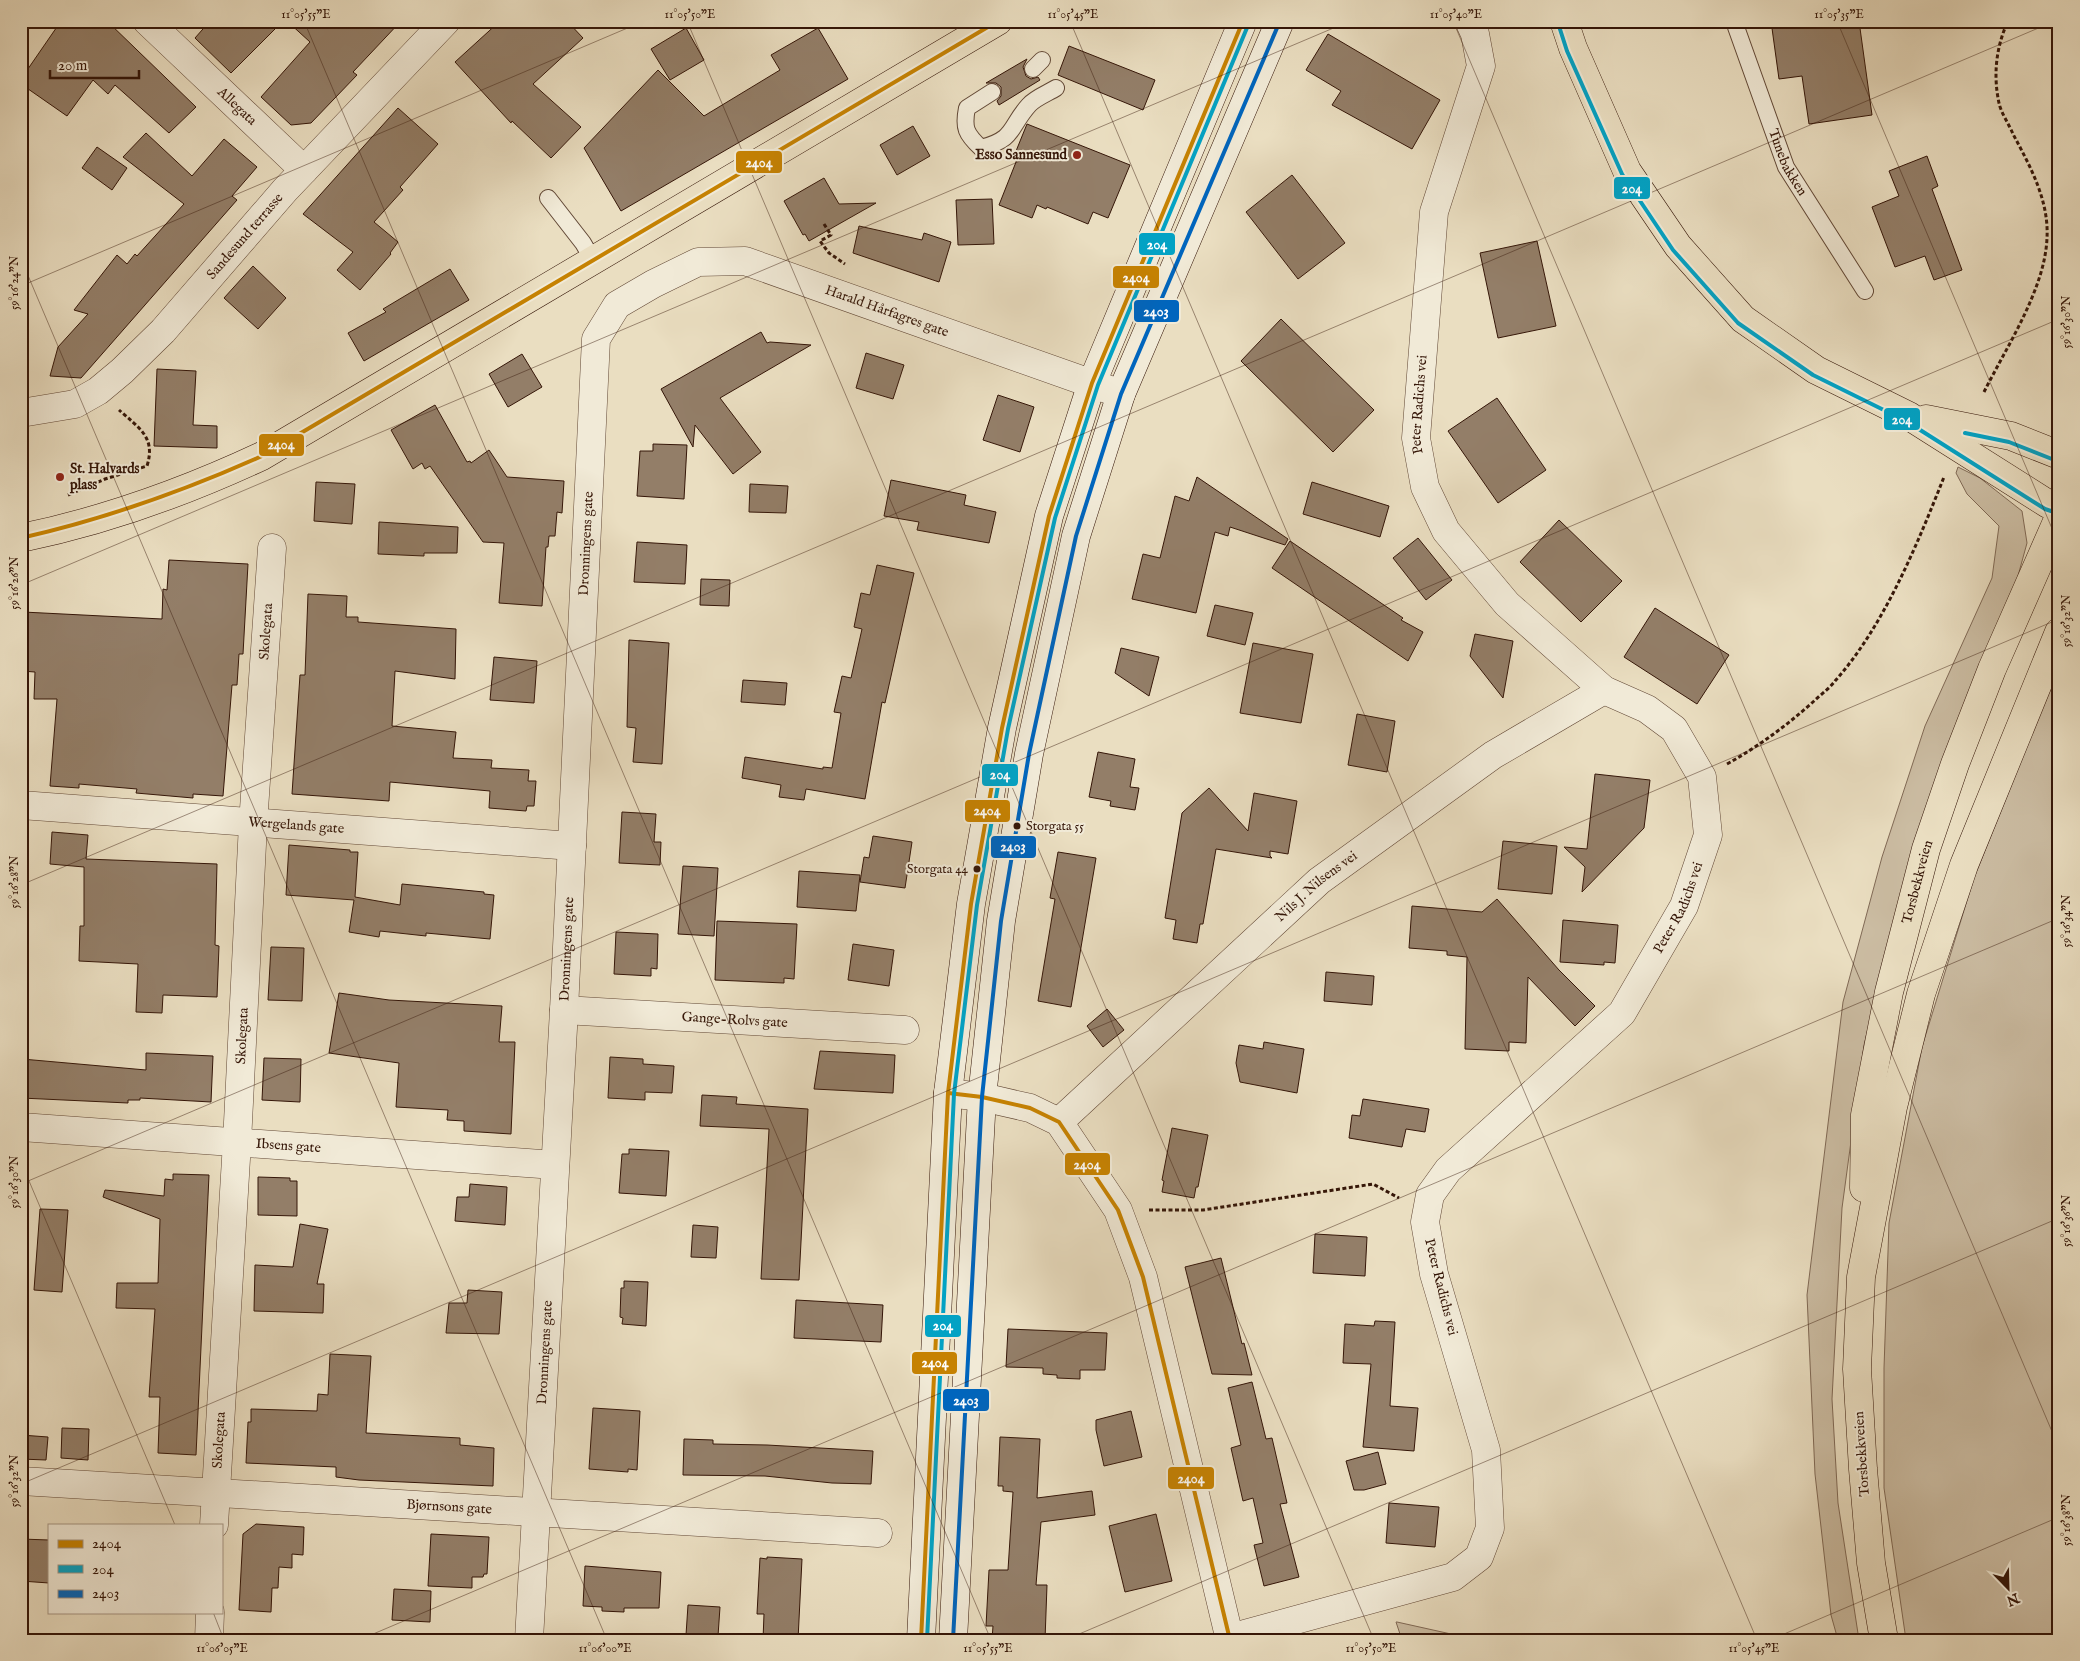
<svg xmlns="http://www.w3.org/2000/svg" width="2080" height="1661" font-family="'IM FELL English',serif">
<rect width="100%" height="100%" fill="#eadec1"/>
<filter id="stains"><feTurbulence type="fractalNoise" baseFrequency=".004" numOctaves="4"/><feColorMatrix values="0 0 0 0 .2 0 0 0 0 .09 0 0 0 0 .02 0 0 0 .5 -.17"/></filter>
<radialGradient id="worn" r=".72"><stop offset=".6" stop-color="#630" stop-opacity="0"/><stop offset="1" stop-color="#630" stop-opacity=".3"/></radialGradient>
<!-- green -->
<path fill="#cbbca2" stroke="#806955" d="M1958 467 1980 478 2022 511 2027 543 2013 594 1914 842 1864 1045 1842 1208 1832 1399 1838 1503 1859 1640H1838L1831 1615 1815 1474 1807 1295 1843 1002 1882 857 1925 726 1992 578 1999 526 1967 494 1956 473Z
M2059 666V1640H1906L1884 1488V1368L1889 1223 1922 1047 1974 878Z
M1396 1622H1397L1478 1640H1402Z"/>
<!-- building -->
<path fill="#937e68" stroke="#351608" d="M61 21H107L196 107 169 133 115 85 108 94 93 80 67 116 21 84V79Z
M210 21H283L231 73 195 38Z
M287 21H401L353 72 357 75 311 123 291 125 261 97 310 42Z
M500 21H567L583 38 533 84 581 127 551 158 512 121 511 123 455 62Z
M1771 21H1859L1872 115 1809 124 1802 76 1779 79Z
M686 28 704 60 670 80 651 49Z
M818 28 848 79 621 211 584 148 658 70 704 116 780 70 771 55Z
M1328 34 1440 100 1412 149 1332 105 1341 91 1306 70Z
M1069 46 1155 80 1143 110 1058 75Z
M1027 59 1023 67 1026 76 1031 79 1038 77 1040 80 999 105 997 101 1001 96V87L996 83H986Z
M398 108 438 144 400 187 403 190 374 222 398 242 390 253 391 254 360 290 337 270 353 252 303 214Z
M1027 124 1130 165 1108 218 1093 212 1088 224 1047 207 1046 209 1037 205 1032 218 999 205 1018 157 1014 156Z
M913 126 930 156 897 175 880 145Z
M146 133 192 176 224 139 257 167 232 196 237 200 81 378 50 376 58 347 88 314 74 310 117 255 127 264 135 254 137 256 184 204 123 157Z
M97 147 127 168 112 190 82 168Z
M1927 156 1938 186 1932 189 1962 270 1934 280 1925 256 1895 267 1872 207 1899 196 1889 171Z
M1292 175 1345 243 1298 279 1246 212Z
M824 178 839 204 876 203 809 241 805 234 803 235 784 201Z
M992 199 994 244 958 245 956 200Z
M859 226 922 240 924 233 951 242 939 282 853 253Z
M1537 241 1556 326 1498 338 1480 253Z
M253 266 286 298 258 329 224 298Z
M450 269 469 300 364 361 348 333 386 312 383 309Z
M1281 319 1374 410 1333 452 1241 361Z
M761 332 767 343 770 342 811 345 720 398 761 452 733 474 695 425 693 447 661 389Z
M866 353 904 365 893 399 856 388Z
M522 354 542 387 508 407 489 374Z
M157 369 196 371 193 425 217 426V448L154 446Z
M998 395 1034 407 1020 452 983 440Z
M1497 398 1546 470 1498 503 1448 431Z
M435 405 467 462 470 461 471 463 489 450 507 477 564 481 562 513 557 512 555 536H549L548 547H546L542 606 499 603 504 543 483 542 430 466 425 469 422 463 413 469 391 430Z
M653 444 687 445 684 499 637 496 640 451H653Z
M1197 477 1288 539 1285 545 1230 527 1228 536 1215 532 1196 613 1132 599 1143 554 1160 558 1175 496 1189 501Z
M891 480 966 495 964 505 996 512 989 543 917 530 919 522 884 516Z
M316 482 355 484 352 524 314 521Z
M1312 482 1389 506 1380 537 1303 514Z
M750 484 788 486 786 513 749 512Z
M1559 520 1622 581 1581 622 1520 562Z
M379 522 458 527 457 553H424V556L378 554Z
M1418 538 1452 580 1426 600 1393 558Z
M1290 541 1403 618 1401 620 1423 632 1408 661 1272 568Z
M637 542 687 545 685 584 634 582Z
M169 560 248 564 243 654H239L237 685H232L223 796 193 794V798L136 793 137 789 79 784V788L50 786 57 699H34L35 672 21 671 23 612 162 619 163 589 167 590Z
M877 565 914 573 885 703 882 702 865 799 806 789 804 800 779 797 781 785 742 778 745 757 823 769V767L832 768 841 713 834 712 842 676 851 678 862 629 854 627 861 593 870 595Z
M701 579 730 580 729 606 700 605Z
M308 594 347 596 346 617H358V622L456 629 455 679 395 671 392 726 456 732 453 758 492 760 491 768 529 770 528 781H536L534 806H527L526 811 489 808 490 791 390 782 389 801 292 794 300 675H305Z
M1215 605 1253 613 1245 645 1207 636Z
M1655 608 1729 655 1697 704 1624 657Z
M1475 634 1513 641 1503 698 1470 656Z
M629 640 669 643 662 764 633 762 636 728 627 727Z
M1253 643 1313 654 1301 723 1240 713Z
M1121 648 1159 657 1149 696 1115 673Z
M494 657 537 661 534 703 490 700Z
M743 680 787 683 785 705 741 702Z
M1357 714 1395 721 1387 772 1348 765Z
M1098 752 1135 759 1130 787 1139 788 1135 810 1110 806 1111 801 1089 797Z
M1595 774 1650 780 1644 828 1582 892 1585 867 1564 847 1587 849Z
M1209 788 1248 831 1254 793 1297 801 1288 854 1270 851V856L1272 858 1216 849 1203 924H1200L1197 943 1173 939 1176 920 1165 918 1182 813Z
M622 812 656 814 654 842H661L660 865 619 863Z
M52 832 88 835 86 859 217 864 215 945 219 946 217 997 163 995 162 1013 136 1012 138 964 79 961 80 926H84V867L50 864Z
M873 836 912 842 905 888 860 882 864 857 869 858Z
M1503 841 1557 846 1552 894 1498 889Z
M289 845 350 850V852H358L355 897 400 905 402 884 484 892V894L494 895 490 939 426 933V936L380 931 379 937 349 932 354 900 286 895Z
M1058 852 1096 858 1071 1007 1038 1001 1055 899 1050 898Z
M683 866 718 868 714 936 678 934Z
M799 871 860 875 856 911 797 907Z
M1497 899 1559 970 1595 1006 1575 1026 1528 977 1526 1043 1509 1042V1051L1465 1049 1467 957 1447 955V951L1409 948 1412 906 1482 912Z
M1563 920 1618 925 1615 963 1604 962V965L1560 962Z
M717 921 797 924 794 979 784 978V983L715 980Z
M616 932 658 934 657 969 651 968V976L614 974Z
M853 944 894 950 889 986 848 980Z
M271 947 304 948 302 1001 268 1000Z
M1326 972 1374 976 1372 1005 1324 1001Z
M339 993 389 1000 502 1006 499 1042H515L511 1134 464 1131V1121L447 1120 448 1110 396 1107 399 1063 329 1053Z
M1107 1009 1124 1030 1103 1047 1087 1026Z
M1264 1042 1304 1049 1297 1093 1240 1082 1236 1063 1239 1045 1263 1049Z
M820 1051 895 1055 893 1093 814 1089Z
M146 1053 213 1056 211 1102 140 1098V1100H128V1103L21 1098 22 1059 146 1070Z
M610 1057 643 1059V1064L674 1066 672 1093 645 1092V1100L608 1098Z
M264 1058 301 1059 300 1102 262 1100Z
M702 1095 737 1097 736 1104 808 1109 799 1280 761 1279 769 1129 700 1126Z
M1363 1099 1429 1109 1425 1132 1406 1129 1402 1147 1349 1138 1352 1115 1360 1116Z
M1172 1128 1208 1135 1198 1187H1196L1194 1198 1162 1192 1164 1181 1162 1180Z
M629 1149 669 1151 666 1196 619 1193 622 1154H629Z
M173 1174 209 1175 196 1455 158 1453 160 1397H149L155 1309 116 1308 117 1283H158L160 1219 103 1197 105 1190 164 1196 165 1179 173 1180Z
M258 1177 290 1178V1181H297V1216L258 1215Z
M470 1184 507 1187 505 1225 455 1221 457 1197H469Z
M40 1209 68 1210 62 1292 34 1290Z
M300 1224 328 1229 317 1284H324L323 1313 254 1311 255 1265 293 1267Z
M693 1225 718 1227 716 1258 691 1257Z
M1315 1234 1367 1237 1365 1276 1313 1273Z
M1221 1258 1242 1344 1244 1343 1252 1375 1212 1374 1198 1319 1185 1267Z
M624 1281 648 1282 646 1326 622 1324 623 1318 620 1317 621 1288H624Z
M468 1290 502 1292 499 1334 446 1333 449 1303H467Z
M796 1300 883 1305 881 1342 794 1338Z
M1375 1321 1395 1322 1390 1406 1418 1408 1414 1451 1363 1447 1371 1364 1343 1363 1345 1324 1374 1326Z
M1008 1329 1107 1333 1105 1370H1080V1379L1057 1378V1375L1043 1374V1368L1006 1367Z
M330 1354 371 1356 366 1433 460 1438V1445L494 1448 493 1486 359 1480 336 1477V1467L246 1463 248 1422H251V1409L317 1411 318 1394 328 1395Z
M1252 1382 1266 1439 1272 1438 1287 1503 1280 1504 1299 1577 1264 1586 1254 1545 1263 1543 1253 1498 1243 1501 1231 1448 1241 1445 1228 1388Z
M593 1408 640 1411 637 1470 628 1469V1472L589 1469Z
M1131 1411 1142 1457 1104 1466 1096 1430V1420Z
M62 1428 89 1429 88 1460 61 1458Z
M21 1435 48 1437 46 1460 21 1459Z
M1000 1437 1040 1439 1037 1498 1092 1491 1095 1515 1041 1522 1036 1585H1047L1045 1640H992L993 1626H986L989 1570H1008L1013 1492 1003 1491V1486H998Z
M684 1439 713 1440V1444L767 1445 873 1451 871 1484 832 1483 765 1476 683 1475Z
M1378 1452 1386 1484 1364 1490H1354L1346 1461Z
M1389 1503 1439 1507 1435 1547 1386 1543Z
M1156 1514 1172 1581 1125 1592 1109 1526Z
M256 1524 304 1527 303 1555 292 1554V1568L279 1567 278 1588H272L271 1612 239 1610 243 1534Z
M431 1534 489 1537 487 1574H484L483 1577H472V1588L428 1586Z
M21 1539 49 1540V1583L21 1581Z
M767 1557 802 1559 798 1640H763L764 1614H757L760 1558 767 1559Z
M585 1566 661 1572 659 1608H624V1612L602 1611V1607L583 1606Z
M394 1589 431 1591 430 1622 392 1620Z
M688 1605 720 1607 718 1636 686 1635Z"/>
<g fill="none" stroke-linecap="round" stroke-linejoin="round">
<defs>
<g id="lane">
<path id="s1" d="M1736 21V27L1786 167 1865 291"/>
<path d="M1033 69 1042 60"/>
<path d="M992 92 967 108C963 128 966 134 981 148 1016 139 1009 127 1029 105 1035 98 1048 93 1056 88"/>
<path d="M548 198 583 243 593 260"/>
</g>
<g id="street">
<path id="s2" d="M147 21 304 170"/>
<path id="s3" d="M21 413 75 404 98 391 122 371 163 331 285 190 446 21"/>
<path id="s4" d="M21 805 572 846"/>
<path id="s5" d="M564 1010 905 1030"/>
<path d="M948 1093 982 1097 1030 1108 1059 1122 1118 1210 1143 1277 1230 1640"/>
<path id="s6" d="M1059 1122 1319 881 1493 755 1604 690"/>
<path id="s7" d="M21 1127 555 1165"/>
<path id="s8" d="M21 1481 878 1533"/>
<path id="s9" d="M214 1525 237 1142 253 824 272 548"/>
<path id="s10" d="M1230 1638 1453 1577 1479 1557 1490 1528 1486 1450 1434 1274 1425 1222 1430 1195 1448 1170 1622 1013 1684 906 1708 835 1702 777 1674 729 1647 709 1604 690 1507 604 1446 531 1425 487 1416 438 1434 212 1481 66 1475 34 1469 21"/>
<path d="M209 1640 210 1612"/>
<path id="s11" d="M529 1640 564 1010 596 339 617 305 653 284 698 262 745 261 1121 394"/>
</g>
<path id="secondary" d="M921 1640 948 1093 971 904 1002 728 1049 516 1092 383 1243 21
M953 1640 982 1097 1001 921 1029 754 1076 536 1121 394 1280 21"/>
<g id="primary">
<path d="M1564 21 1573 48 1627 171 1678 246 1743 319 1816 370 1909 416 2048 504 2059 507"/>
<path d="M1926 419 2011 436 2059 455"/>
<path d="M21 538C104 521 185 492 262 456L998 21"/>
<path id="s12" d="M1864 1188 1865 1115 1889 992 1926 849 1955 764 1992 669 2059 517"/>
<path d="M1884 1640 1871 1563 1863 1469 1857 1369 1861 1277 1893 1107 1921 994 1964 865 2059 632"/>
</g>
</defs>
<!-- lane casing -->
<use href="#lane" stroke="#624836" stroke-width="18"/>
<!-- street casing -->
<use href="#street" stroke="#624836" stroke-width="29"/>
<!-- secondary casing -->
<use href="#secondary" stroke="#351608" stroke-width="29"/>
<!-- primary casing -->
<use href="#primary" stroke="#351608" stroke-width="29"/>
<!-- path -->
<path stroke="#351608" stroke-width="3" stroke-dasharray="4 2.5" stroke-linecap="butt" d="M824 224 831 235 820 241 829 253 845 264
M1984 392C2007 346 2045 289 2047 238 2049 200 2030 166 2013 134 2009 124 2001 113 1999 103 1993 75 1996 47 2008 21
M68 495 105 479 147 466C156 437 139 428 119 410
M1727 764C1759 746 1786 726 1813 702 1820 695 1829 689 1835 681 1884 626 1917 545 1944 477
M1149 1210H1203L1373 1184 1399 1198"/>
<!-- lane -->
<use href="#lane" stroke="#f1ead7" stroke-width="16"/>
<!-- street -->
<use href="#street" stroke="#f1ead7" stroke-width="28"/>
<!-- secondary -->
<use href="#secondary" stroke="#f1ead7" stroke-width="28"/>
<!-- primary -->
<use href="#primary" stroke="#eadec1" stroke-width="28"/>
<defs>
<path id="bus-1" d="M21 538C105 519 184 491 262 456L998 21
M948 1093 982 1097 1030 1108 1059 1122 1118 1210 1143 1277 1230 1640
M921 1640 948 1093 971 904 1002 728 1049 516 1092 383 1243 21"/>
<path id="bus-2" d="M1558 23 1567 51 1622 174 1673 250 1738 323 1813 375 1906 421 2045 509 2057 513
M1965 433 2009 442 2057 461
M927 1640 954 1094 977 905 1008 729 1055 518 1098 385 1249 23"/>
<path id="bus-3" d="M953 1640 982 1097 1001 921 1029 754 1076 536 1121 394 1280 21"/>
</defs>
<!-- bus-1 casing -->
<use href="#bus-1" stroke="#f1ead7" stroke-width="8"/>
<!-- bus-2 casing -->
<use href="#bus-2" stroke="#f1ead7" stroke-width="8"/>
<!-- bus-3 casing -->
<use href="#bus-3" stroke="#f1ead7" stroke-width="8"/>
<!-- bus-1 -->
<use href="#bus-1" stroke="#c68202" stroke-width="4"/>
<!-- bus-2 -->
<use href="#bus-2" stroke="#03a2c4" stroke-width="4"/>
<!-- bus-3 -->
<use href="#bus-3" stroke="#0065bd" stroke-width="4"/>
</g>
<!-- ticks -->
<path fill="none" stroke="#351608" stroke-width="1" stroke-opacity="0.45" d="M304 21 991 1640M687 21 1374 1640M1070 21 1757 1640M1453 21 2059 1448M1837 21 2059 545M21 259 607 1640M21 286 644 21M21 585 1350 21M21 885 2055 21M21 1162 175 1525M21 1184 2059 319M21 1484 2059 619M213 1612 224 1640M359 1640 2059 918M1065 1640 2059 1218M1770 1640 2059 1517"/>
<!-- markers -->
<g fill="#8f2418" stroke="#f1ead7" stroke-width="2">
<circle cx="1077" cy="155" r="5"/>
<circle cx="60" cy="477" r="5"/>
</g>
<g fill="#351608" stroke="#f1ead7" stroke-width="2">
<circle cx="1017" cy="826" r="4.5"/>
<circle cx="977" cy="869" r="4.5"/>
</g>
<g text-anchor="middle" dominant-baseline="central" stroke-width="4" stroke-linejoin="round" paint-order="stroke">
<!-- bus labels -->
<g font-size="13" fill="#351608" stroke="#f1ead7" text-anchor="start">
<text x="1026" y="826">Storgata 55</text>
<text x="968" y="869" text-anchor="end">Storgata 44</text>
</g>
<!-- street labels -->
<g font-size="14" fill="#351608" stroke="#f1ead7">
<text stroke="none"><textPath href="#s2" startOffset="124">Allegata</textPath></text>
<text stroke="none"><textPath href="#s1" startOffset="151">Tunebakken</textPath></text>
<text stroke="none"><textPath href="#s3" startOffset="295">Sandesund terrasse</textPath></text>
<text stroke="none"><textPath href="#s11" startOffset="1632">Harald Hårfagres gate</textPath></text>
<text stroke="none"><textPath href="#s10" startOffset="1652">Peter Radichs vei</textPath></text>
<text stroke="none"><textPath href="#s11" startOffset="1098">Dronningens gate</textPath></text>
<text stroke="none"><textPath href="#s9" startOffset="895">Skolegata</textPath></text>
<text stroke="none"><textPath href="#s4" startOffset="276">Wergelands gate</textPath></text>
<text stroke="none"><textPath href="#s12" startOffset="312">Torsbekkveien</textPath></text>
<text stroke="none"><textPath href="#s6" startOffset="349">Nils J. Nilsens vei</textPath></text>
<text stroke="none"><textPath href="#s10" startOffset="1022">Peter Radichs vei</textPath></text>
<text stroke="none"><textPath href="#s11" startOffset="692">Dronningens gate</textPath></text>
<text stroke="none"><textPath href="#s5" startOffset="171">Gange-Rolvs gate</textPath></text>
<text stroke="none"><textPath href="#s9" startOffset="490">Skolegata</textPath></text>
<text stroke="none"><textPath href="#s7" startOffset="268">Ibsens gate</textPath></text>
<text transform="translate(1441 1287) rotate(76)">Peter Radichs vei</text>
<text stroke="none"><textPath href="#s11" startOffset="288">Dronningens gate</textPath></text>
<text stroke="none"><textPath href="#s9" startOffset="85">Skolegata</textPath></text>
<text transform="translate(1862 1454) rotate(-94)">Torsbekkveien</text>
<text stroke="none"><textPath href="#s8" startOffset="429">Bjørnsons gate</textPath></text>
</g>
<!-- poi labels -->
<g font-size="14" font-weight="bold" fill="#351608" stroke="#f1ead7" text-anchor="end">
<text x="1067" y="155">Esso Sannesund</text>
<text x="70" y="469" text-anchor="start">St. Halvards<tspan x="70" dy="16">plass</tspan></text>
</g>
</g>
<g stroke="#f1ead7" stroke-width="2">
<rect x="735" y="150" width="48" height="24" rx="5" fill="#c68202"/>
<rect x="1613" y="176" width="38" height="24" rx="5" fill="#03a2c4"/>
<rect x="1138" y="232" width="38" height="24" rx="5" fill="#03a2c4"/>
<rect x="1112" y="265" width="48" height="24" rx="5" fill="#c68202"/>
<rect x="1133" y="299" width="47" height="24" rx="5" fill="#0065bd"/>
<rect x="1883" y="407" width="38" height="24" rx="5" fill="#03a2c4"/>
<rect x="258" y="433" width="47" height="24" rx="5" fill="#c68202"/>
<rect x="981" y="763" width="38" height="24" rx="5" fill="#03a2c4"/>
<rect x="964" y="799" width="47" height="24" rx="5" fill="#c68202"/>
<rect x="990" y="835" width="47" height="24" rx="5" fill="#0065bd"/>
<rect x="1064" y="1152" width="47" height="24" rx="5" fill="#c68202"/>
<rect x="924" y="1314" width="38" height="24" rx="5" fill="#03a2c4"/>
<rect x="911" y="1351" width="47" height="24" rx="5" fill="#c68202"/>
<rect x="942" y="1388" width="48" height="24" rx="5" fill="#0065bd"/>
<rect x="1167" y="1466" width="48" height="24" rx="5" fill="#c68202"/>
</g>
<g font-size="14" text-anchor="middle" font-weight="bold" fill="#fff">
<text x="759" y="167">2404</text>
<text x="1632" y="193">204</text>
<text x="1157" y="249">204</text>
<text x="1136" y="282">2404</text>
<text x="1156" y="316">2403</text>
<text x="1902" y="424">204</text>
<text x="281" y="449">2404</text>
<text x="1000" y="779">204</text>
<text x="987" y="815">2404</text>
<text x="1013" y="851">2403</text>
<text x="1087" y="1169">2404</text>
<text x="943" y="1330">204</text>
<text x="935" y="1367">2404</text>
<text x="966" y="1405">2403</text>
<text x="1191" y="1483">2404</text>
</g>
<!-- margin -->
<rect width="2080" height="1661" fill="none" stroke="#eadec1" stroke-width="55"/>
<!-- legend -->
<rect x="48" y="1524" width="175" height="90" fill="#f1ead7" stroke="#a69584"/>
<rect x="58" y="1540" width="25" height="8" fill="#c68202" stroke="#a69584"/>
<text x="92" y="1548" font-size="15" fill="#351608">2404</text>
<rect x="58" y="1565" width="25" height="8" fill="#03a2c4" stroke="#a69584"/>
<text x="92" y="1574" font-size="15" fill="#351608">204</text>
<rect x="58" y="1590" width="25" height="8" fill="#0065bd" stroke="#a69584"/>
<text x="92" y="1598" font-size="15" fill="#351608">2403</text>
<!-- north arrow -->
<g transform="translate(2008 1588) rotate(157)" stroke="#f1ead7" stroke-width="4" paint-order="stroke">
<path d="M0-4L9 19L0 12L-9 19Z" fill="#351608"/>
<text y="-8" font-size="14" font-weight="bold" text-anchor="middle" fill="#351608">N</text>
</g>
<!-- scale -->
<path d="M50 70v8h89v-8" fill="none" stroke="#351608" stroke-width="2.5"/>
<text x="58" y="70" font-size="15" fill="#351608" stroke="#f1ead7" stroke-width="4" paint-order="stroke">20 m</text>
<rect x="28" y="28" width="2024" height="1606" fill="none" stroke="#351608" stroke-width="2"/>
<g font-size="12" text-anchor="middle" fill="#351608">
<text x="306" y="18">11°05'55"E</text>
<text x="690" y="18">11°05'50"E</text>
<text x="1073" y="18">11°05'45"E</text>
<text x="1456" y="18">11°05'40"E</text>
<text x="1839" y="18">11°05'35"E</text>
<text transform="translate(14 283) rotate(-90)" y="4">59°16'24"N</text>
<text transform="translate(2066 322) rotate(-90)" y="4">59°16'30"N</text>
<text transform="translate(14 583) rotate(-90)" y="4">59°16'26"N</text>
<text transform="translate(2066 621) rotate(-90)" y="4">59°16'32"N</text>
<text transform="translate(14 882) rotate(-90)" y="4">59°16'28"N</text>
<text transform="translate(2066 921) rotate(-90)" y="4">59°16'34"N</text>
<text transform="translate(14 1182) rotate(-90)" y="4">59°16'30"N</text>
<text transform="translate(2066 1221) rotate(-90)" y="4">59°16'36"N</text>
<text transform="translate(14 1481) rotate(-90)" y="4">59°16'32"N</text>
<text transform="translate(2066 1520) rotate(-90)" y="4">59°16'38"N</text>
<text x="222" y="1652">11°06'05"E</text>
<text x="605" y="1652">11°06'00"E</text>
<text x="988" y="1652">11°05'55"E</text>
<text x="1371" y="1652">11°05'50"E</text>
<text x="1754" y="1652">11°05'45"E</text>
</g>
<rect width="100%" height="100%" filter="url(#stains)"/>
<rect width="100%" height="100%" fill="url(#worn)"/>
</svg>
